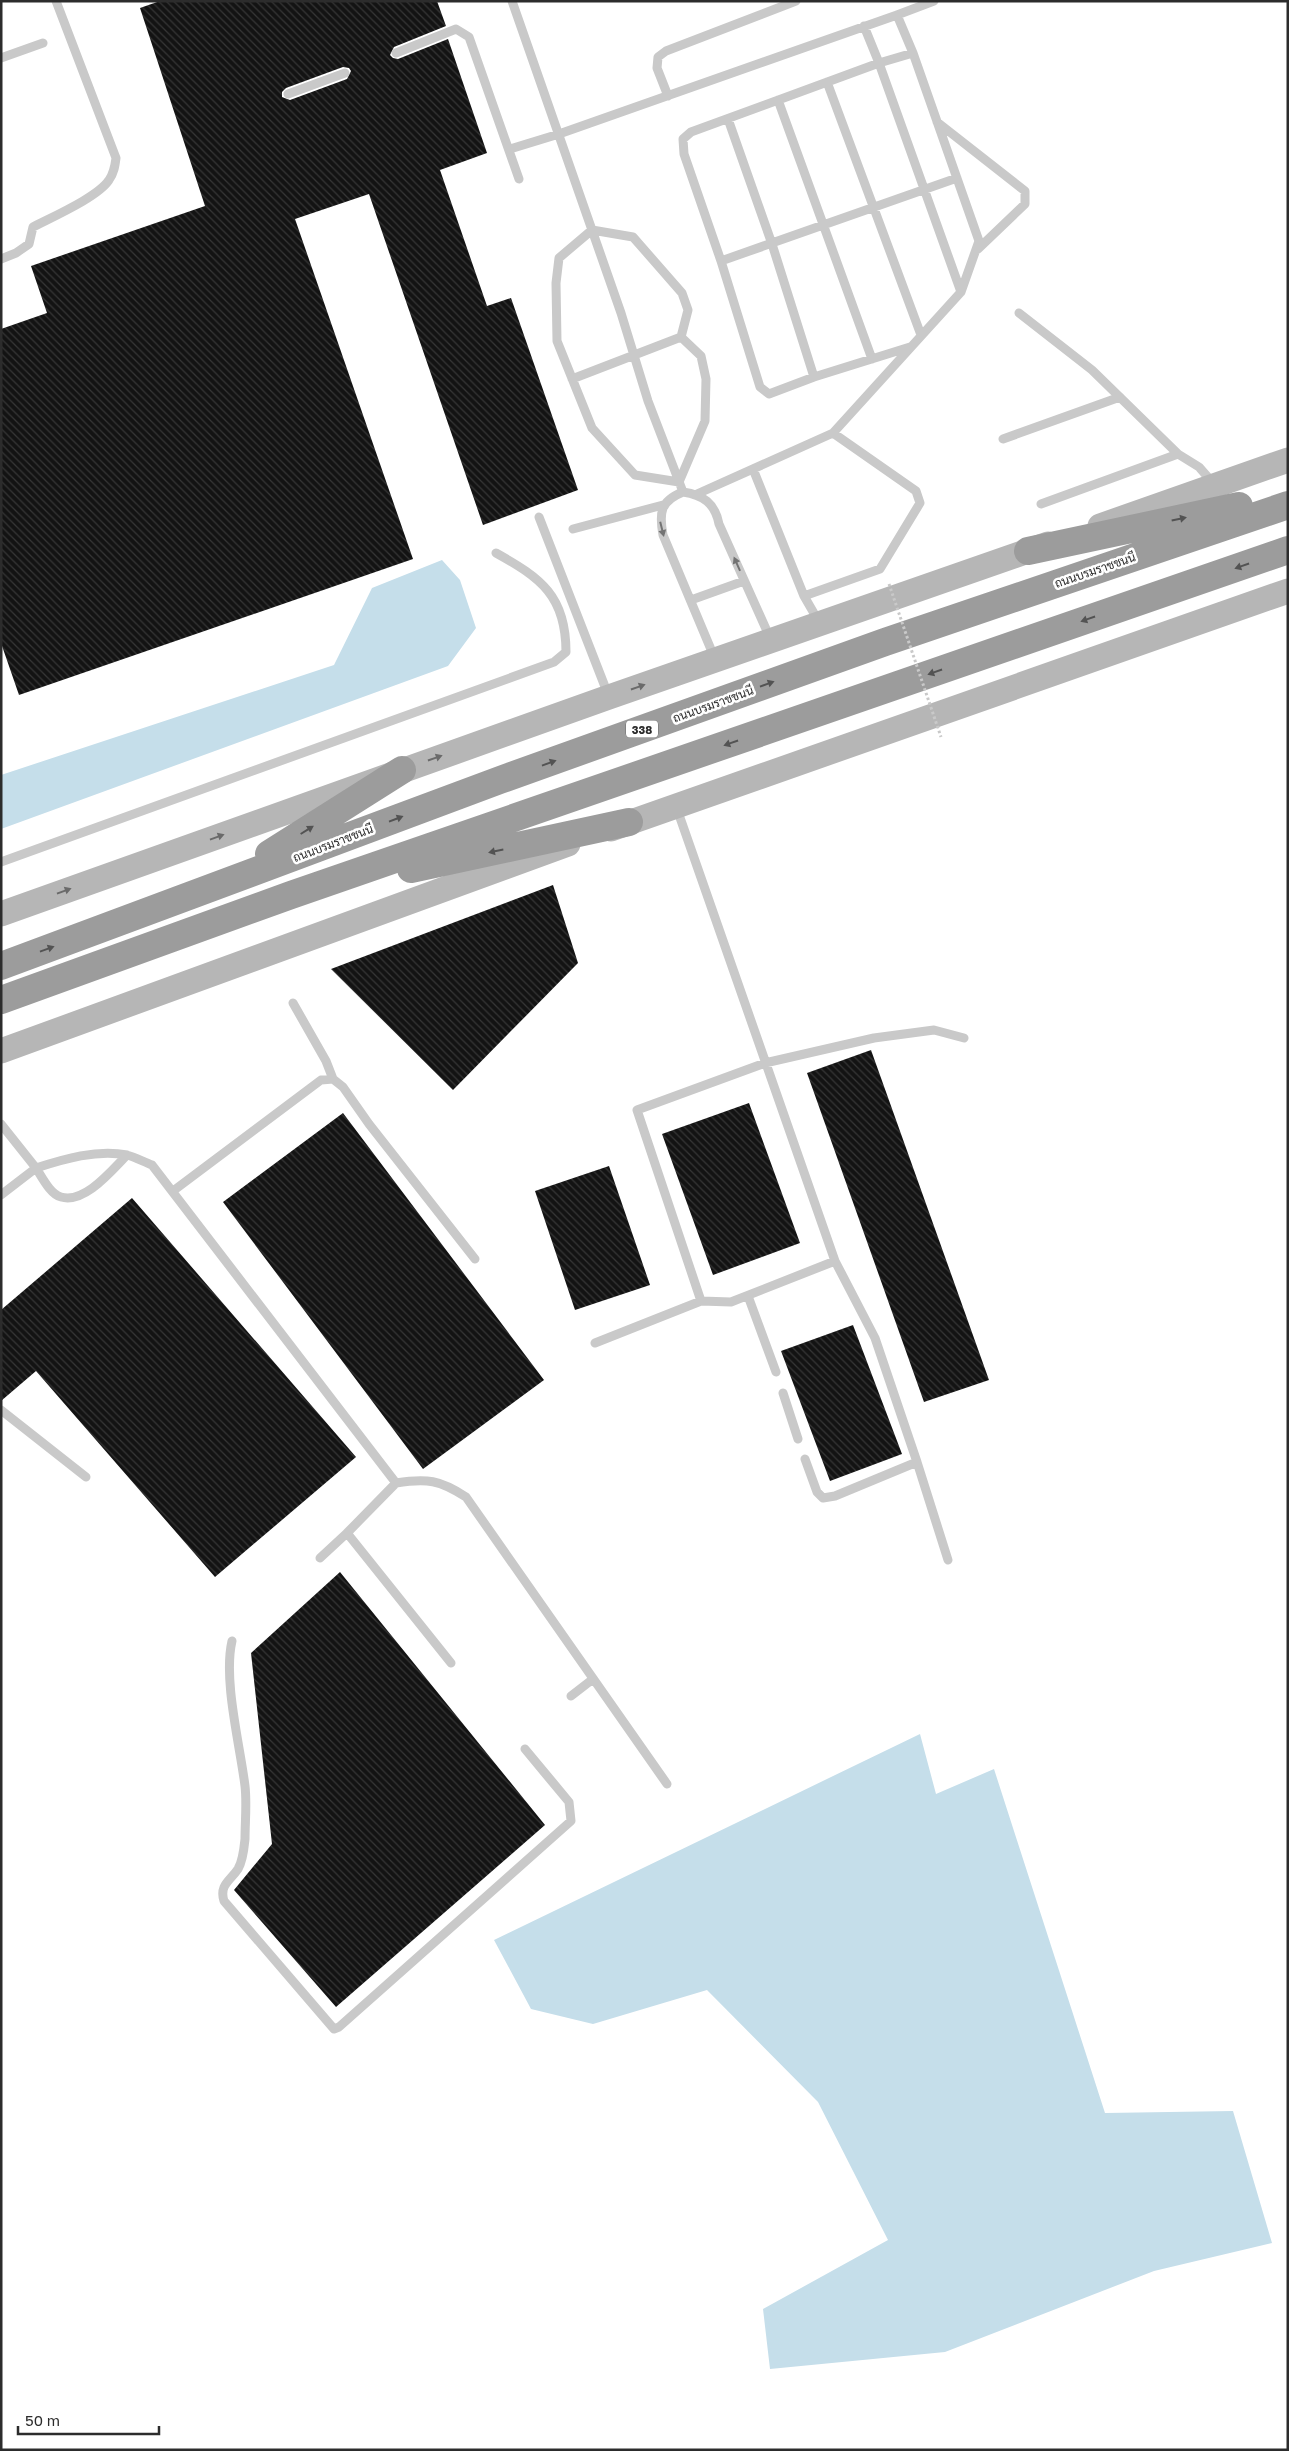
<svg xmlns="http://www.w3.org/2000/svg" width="1289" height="2451" font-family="'Golos Text',Sarabun,sans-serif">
<defs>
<pattern id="building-back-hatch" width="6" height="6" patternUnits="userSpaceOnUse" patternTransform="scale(1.25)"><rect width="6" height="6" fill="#131313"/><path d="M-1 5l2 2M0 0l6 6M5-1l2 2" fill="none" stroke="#363636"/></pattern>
</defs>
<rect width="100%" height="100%" fill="#fff"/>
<!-- water -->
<path fill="#c5deea" d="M442 560 460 580 476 628 448 666 1 829V775L334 665 372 588Z
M920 1734 936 1794 994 1769 1105 2113 1233 2111 1272 2243 1154 2271 945 2352 770 2369 763 2309 888 2240 818 2102 707 1990 593 2024 531 2009 494 1940Z"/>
<!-- building -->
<path fill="url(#building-back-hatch)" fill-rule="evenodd" d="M160 1H437L446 26 394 47 390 55 393 58 398 59 448 39 487 153 440 170 487 306 511 298 578 490 483 525 369 194 295 219 413 559 19 695 1 643V329L47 313 31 266 205 206 140 8ZM343 67 349 68 351 71 347 79 290 100 282 97V92L286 88Z
M553 885 578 963 453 1090 331 969Z
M871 1050 989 1380 924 1402 807 1073Z
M749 1103 800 1243 713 1275 662 1134Z
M343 1113 544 1380 423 1469 223 1202Z
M609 1166 650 1285 575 1310 535 1191Z
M132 1198 356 1457 215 1577 36 1371 1 1401V1310Z
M853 1325 902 1454 830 1481 781 1351Z
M340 1572 545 1825 336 2007 234 1890 272 1844 251 1653Z"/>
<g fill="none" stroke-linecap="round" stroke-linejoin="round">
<!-- service -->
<path stroke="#c9c9c9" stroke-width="9" d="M512 1 621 313 648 401 683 492
M864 26 879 63 913 53
M396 53 456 29 469 37 519 179
M1 58 43 43
M827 82 921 335
M288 94 345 73
M668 96 657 68 658 57 666 51 796 1
M778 100 872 359
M728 119 772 244 814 377 910 347
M937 122 1025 191V204L978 249
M510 149 559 134 897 15
M592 230 633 237 682 293 688 310 681 337 701 356 706 379 705 421 679 482 635 475 592 428 557 341 556 283 559 258Z
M1 259 16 253 29 244 33 227C52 217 98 197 109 180 114 173 115 166 116 158L56 1
M721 261 957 178
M1019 313 1092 370 1178 454
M814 377 769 394 760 387 721 261 684 154 683 139 691 132 879 63 961 292
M572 379 681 337
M1003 439 1120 397
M753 469 804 596 819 622
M697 494 833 433 961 292 979 241 913 53 897 15 934 1
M1041 504 1178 454 1199 467 1213 483
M539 517 609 697
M573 529 663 505
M804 596 880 569 920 503 916 491 833 433
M691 600 744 581
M715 659 663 535C659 513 660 501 683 492 703 495 715 503 719 524L771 640
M677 809 835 1261 875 1338 917 1462
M1 862 554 662 566 652C566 596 541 578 496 553
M293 1003 326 1061 333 1079
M1 1124 36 1168C64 1159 97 1149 127 1155 135 1157 144 1162 152 1165L396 1483 347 1533 451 1663
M173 1191 321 1080 333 1079 343 1087 369 1124 475 1259
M1 1195 36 1168C42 1177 50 1194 61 1197 85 1204 112 1170 127 1155
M835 1261 731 1302 701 1301 637 1110 765 1063 874 1038 934 1030 964 1038
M748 1296 776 1372
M595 1343 701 1301
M783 1393 798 1439
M1 1410 86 1477
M805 1459 817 1492 823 1498 835 1496 917 1462 948 1560
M396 1483C427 1478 440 1480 466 1497L667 1784
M320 1558 347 1533
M232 1641C223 1680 240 1745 245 1786 247 1803 245 1822 245 1839 244 1849 243 1861 238 1869 230 1881 219 1885 224 1901L334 2029 339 2027 571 1821 569 1802 525 1749
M571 1696 593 1679"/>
<!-- secondary -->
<path stroke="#b6b6b6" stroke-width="25" d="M1100 526 1288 460
M611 829 1288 591
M1 914 609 697 1048 544
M1 1051 568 844"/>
<!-- trunk -->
<path stroke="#9c9c9c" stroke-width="28" d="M1028 551 1239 506
M269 854 402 770
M411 869 629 822
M1 966 500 780 885 642 1288 505
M1 1000 291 895 1288 550"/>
<!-- path-bridge -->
<path stroke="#c9c9c9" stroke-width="3" stroke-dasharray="2.5 2.5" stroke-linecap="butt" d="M889 584 941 737"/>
</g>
<!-- one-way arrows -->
<defs><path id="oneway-solid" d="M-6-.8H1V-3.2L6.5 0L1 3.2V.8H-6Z" transform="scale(1.25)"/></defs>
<g fill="#535353">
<use href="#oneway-solid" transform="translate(1179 519) rotate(-12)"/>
<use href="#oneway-solid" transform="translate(1242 566) rotate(161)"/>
<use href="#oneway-solid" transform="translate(1088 619) rotate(161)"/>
<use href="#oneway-solid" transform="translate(935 672) rotate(161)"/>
<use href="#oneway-solid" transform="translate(767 684) rotate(-20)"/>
<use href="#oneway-solid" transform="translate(731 743) rotate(161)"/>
<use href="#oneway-solid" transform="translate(549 763) rotate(-20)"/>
<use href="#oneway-solid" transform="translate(396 819) rotate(-21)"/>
<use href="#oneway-solid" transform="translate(307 830) rotate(-32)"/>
<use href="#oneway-solid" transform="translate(496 851) rotate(168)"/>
<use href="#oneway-solid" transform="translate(47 949) rotate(-20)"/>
</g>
<g fill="#737373">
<use href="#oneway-solid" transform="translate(662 529) rotate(76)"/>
<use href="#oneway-solid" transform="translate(737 564) rotate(-114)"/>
</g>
<g fill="#6a6a6a">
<use href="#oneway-solid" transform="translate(638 687) rotate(-19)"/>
<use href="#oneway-solid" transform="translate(435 758) rotate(-19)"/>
<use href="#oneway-solid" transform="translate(217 837) rotate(-20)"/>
<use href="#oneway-solid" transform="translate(64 891) rotate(-20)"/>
</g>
<g text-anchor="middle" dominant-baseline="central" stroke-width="5" stroke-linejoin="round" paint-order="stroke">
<!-- shield labels -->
<rect fill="#fff" stroke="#6b6b6b" stroke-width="1" x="626" y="720.5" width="32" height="17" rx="4"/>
<g font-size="11" font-weight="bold" fill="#2c2c2c">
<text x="642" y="729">338</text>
</g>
<!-- street labels -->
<g font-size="12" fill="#2c2c2c" stroke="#fff">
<text transform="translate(1095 570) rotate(-19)">ถนนบรมราชชนนี</text>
<text transform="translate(713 704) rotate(-20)">ถนนบรมราชชนนี</text>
<text transform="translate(333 843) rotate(-21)">ถนนบรมราชชนนี</text>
</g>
</g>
<!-- border -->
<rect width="1289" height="2451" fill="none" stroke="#2c2c2c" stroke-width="5"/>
<!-- scale -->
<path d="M18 2426v8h141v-8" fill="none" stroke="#2c2c2c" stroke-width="2.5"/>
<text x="25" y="2426" font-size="15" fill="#2c2c2c" stroke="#ffffff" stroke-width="4" paint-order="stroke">50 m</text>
</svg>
